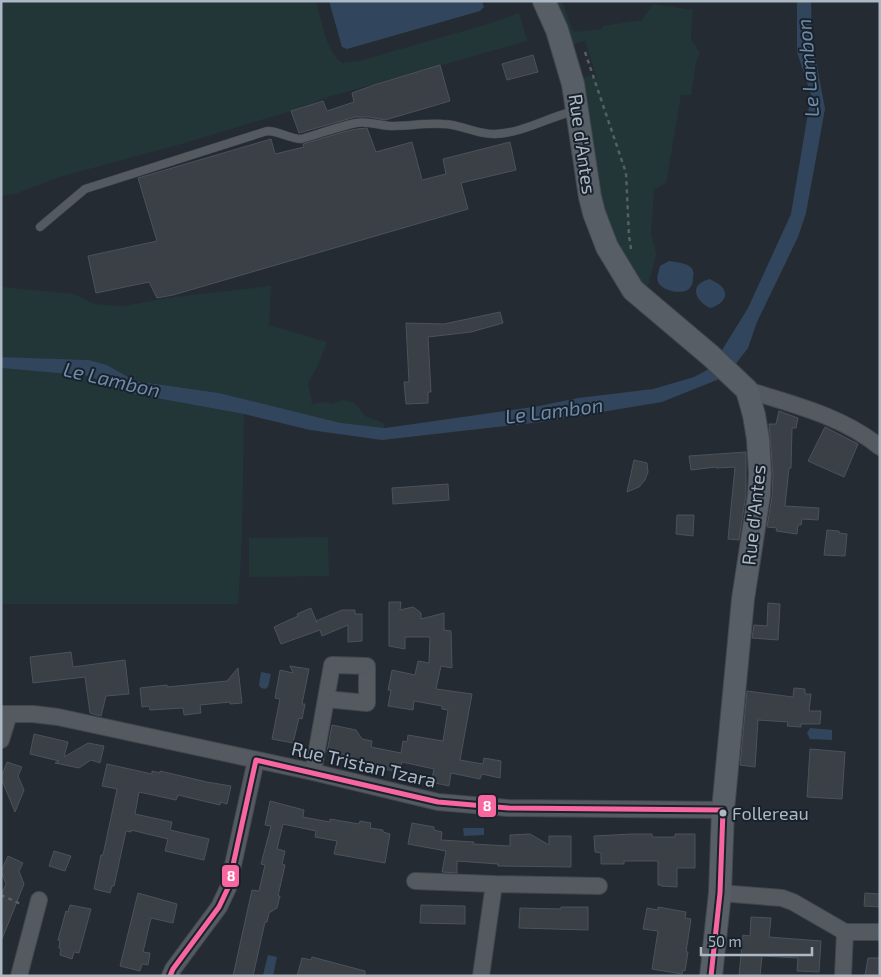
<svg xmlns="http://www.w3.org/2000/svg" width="881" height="977" font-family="'Exo 2',sans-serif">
<rect width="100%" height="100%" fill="#252b32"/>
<!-- green -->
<path fill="#223638" d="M1 1H316C322 22 325 49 342 63L359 61 488 24 519 13 527 41 328 97 291 111 181 144 59 177 15 194 1 196Z
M551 1H562L572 29 575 32 602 29 603 26 642 20 653 4 693 10 691 39 700 53 696 62 691 95H681L666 183 654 189 651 233 656 254 648 285 633 290 607 247 573 84 589 76 597 79 585 41 566 46Z
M271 286 269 325 327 342 318 365 308 383 312 404 325 402 331 404 342 400 352 402 358 407 365 416 383 423 385 428 341 423 219 393 135 381 107 365 89 360 1 357V287L74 294 94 304 123 306 174 297Z
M1 368 90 376 123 392 244 414 242 537 238 604H1Z
M328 537 329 576 249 577V538Z"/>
<!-- water -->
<path fill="#31455c" d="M329 1H482L484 7 480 11 347 49 342 47Z
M797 1H811L812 39 825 109 806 213 798 237 757 322 748 348 735 365 717 380 662 402 542 422 382 440 310 430 244 414 123 392 90 376 1 368V357L89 360 107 365 135 381 219 393 341 423 385 428 539 406 578 398 653 389 694 377 711 368 748 308 791 214 811 95 797 52Z
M669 261C680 263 697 263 693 278 693 282 692 286 689 289 682 295 662 291 658 282 656 277 659 271 660 266Z
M710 279C715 282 722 285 724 290 729 299 717 307 710 308 694 300 689 284 710 279Z
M261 672 271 674 268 687 265 689 261 688 259 685Z
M810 728 832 730V740L810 739 807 733Z
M463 828H484V835L464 836Z
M268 955 277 957 273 976 263 975Z"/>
<!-- building -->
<path fill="#3a4046" stroke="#4c525a" d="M533 55 538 72 507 80 502 64Z
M440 65 450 101 385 120 369 117H355L299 133 291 111 323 101 327 111 354 102 352 93 374 85Z
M367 128 376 152 412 142 422 180 446 174 443 159 510 142 516 170 461 183 468 209 173 295 157 298 149 282 96 293 88 256 157 241 138 178 271 139 275 154 304 147 303 144 343 132 357 129Z
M500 312 503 323 471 332 428 337 431 392H428V403L406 404 404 382H409L406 323 444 324Z
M779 411 798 418 796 428H792L791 468H789L785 506 819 508 818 520 802 519 801 525H798L797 534 776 531 777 528 767 527 772 497 773 475 769 424H776Z
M825 427 858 444 844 477 808 461Z
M746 452V494L739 540 728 539 735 467 716 468V467L691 470 689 456Z
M634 460 647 463 648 472 645 480 639 487 627 492Z
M448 484 449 500 393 504 392 488Z
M677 515H694L693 536 676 534Z
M827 530 839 531V533L847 534 845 556 824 555Z
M389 602H401L400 610 413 607 416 609 421 613V619L444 613V630L451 631 452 668 441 666 436 689 472 694 460 760 483 764 484 758 501 761 500 778 482 774 480 779 451 773 449 786 431 782 434 769 402 762 400 772 384 769 385 767 352 760V757L327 752 332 725 356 730 362 739 372 741 371 747 401 753 403 741 407 742 408 735 443 741 448 710 442 709V706L414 701 413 710 388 706 391 690H388L392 670 415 675 418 661 429 663 430 637H405V649L389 646Z
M768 603 780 604 778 640 752 638 754 625 767 626Z
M311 608 317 623 316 621 342 610H355V614H362V641L348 642V625L322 636 320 630 281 644 274 627 298 616 297 614Z
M71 652 73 667 125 660 129 694 106 696 101 716 90 713 85 677 33 683 30 657Z
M290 666 309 669 302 704H305L302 719 299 718 293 743 272 739 280 699 275 698 280 670 293 673Z
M238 668 242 703 230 704V702L200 705 201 713 184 715 183 708 150 710 149 706 142 707 140 688 167 685V687L227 681Z
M794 688 805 689V694H811L809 711H821L820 724H801V727L787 726 788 722 758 720 755 767 740 765 747 691 793 697Z
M34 734 68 742 64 757 88 743 104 746 100 763 91 760 79 768 55 763 59 761 30 754Z
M810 749 845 752 842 799 807 797Z
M7 762 22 767 18 776 24 790 15 812 1 778Z
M107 764 152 774V771L160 773V771L207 782 231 786 227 804 220 802V805L178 795 176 800 139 792 135 814 172 822 170 830 209 839 204 860 165 851 168 839 131 830V832L126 831 114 886H112L110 893 94 889 101 855H103L117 789 102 786Z
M270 801 304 810 303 817 330 822V819L359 824 360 821 371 823 370 828 383 830V832L390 834 385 863 334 854 337 841 315 837 316 831 283 824 277 849 285 851 282 864 285 865 278 896H280L277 908 269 913 267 922H265L253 976H233L252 890 259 891 265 865 261 864 271 826 265 825Z
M412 823 434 827V830L442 832 441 840 474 842 473 844 510 846V835L530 834 549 845V836H571V867L498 866V864L457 861V873L442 872 446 851 408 844Z
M632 834H652V837H675V834H695V868H677V887L661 886 662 885H658V861H624V864H601V853L595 852 594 836Z
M54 851 71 856 65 871 49 866Z
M8 856 23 863 19 871 24 884 2 939 1 895 6 884 1 871Z
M138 893 177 904 173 923 151 918 143 952 150 953 148 965 142 964 140 971 120 966Z
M865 893 880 894V907L864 906Z
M70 905 91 909 79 953 74 952 72 959 60 955 61 949 59 948 60 941 58 940 66 911 68 912Z
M421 905 465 906V924L420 923Z
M561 907H588V930L519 928 520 908 561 909Z
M658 907 686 912 685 918 691 919 686 952H688L685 971 683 970 682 974 652 969 658 931 643 929 647 908 658 910Z
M751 917 771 918 769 937 821 941 819 972 797 971 798 958 762 956 760 976H739L743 935 750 936Z
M312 957 365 971V976H297L302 958 311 960Z
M868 958H880V976H865Z"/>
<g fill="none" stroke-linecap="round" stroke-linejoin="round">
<defs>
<path id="lane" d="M40 227 85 189 267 131C280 131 289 139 301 139 319 134 337 127 356 123 368 121 378 125 390 126 408 126 425 123 443 124 461 124 477 135 495 134 523 133 548 117 575 111"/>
<path id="street" d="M747 390C792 404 842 416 880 447
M1 714H33L58 717 313 772 438 802 508 808 723 810
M1 740 9 714
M313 772 332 665 367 666V703L326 699
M415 881 494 884
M720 893 782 898 793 902 845 932H880
M19 976 39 900
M170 976 173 969 219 907 228 888 256 760
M481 976 494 884 599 886
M843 976 845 932"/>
<path id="secondary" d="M544 1 557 30 573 84 590 197 594 213 607 247 633 290 711 356 747 390 754 415 758 439 760 474 759 495 743 599 723 810 720 893 711 976"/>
</defs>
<!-- lane casing -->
<use href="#lane" stroke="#42474d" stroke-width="9"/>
<!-- street casing -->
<use href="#street" stroke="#42474d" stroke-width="18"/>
<!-- secondary casing -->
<use href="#secondary" stroke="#42474d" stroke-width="24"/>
<!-- path -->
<path stroke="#585e64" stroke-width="2.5" stroke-dasharray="4 4" stroke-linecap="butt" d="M585 52 626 173 629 236 631 249
M1 895 23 905"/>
<!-- lane -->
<use href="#lane" stroke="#545a60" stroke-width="8"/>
<!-- street -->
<use href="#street" stroke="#545a60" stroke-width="16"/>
<!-- secondary -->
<use href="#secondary" stroke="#585e66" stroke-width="22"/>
<defs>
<path id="bus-1" d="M256 760 438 802 508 808 723 810
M170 976 173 969 219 907 228 888 256 760
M711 976 720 893 723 810"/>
</defs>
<!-- bus-1 casing -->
<use href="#bus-1" stroke="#19222c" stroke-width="9"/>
<!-- bus-1 -->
<use href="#bus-1" stroke="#f866a0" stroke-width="5"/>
</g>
<!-- markers -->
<circle fill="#adb8c5" stroke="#19222c" stroke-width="2" cx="723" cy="813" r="4.5"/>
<g text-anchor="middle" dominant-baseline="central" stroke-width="4" stroke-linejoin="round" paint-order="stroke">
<!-- bus labels -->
<g font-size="18" fill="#adb8c5" stroke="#19222c" text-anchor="start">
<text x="732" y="813">Follereau</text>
</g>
<!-- street labels -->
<g font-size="19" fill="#adb8c5" stroke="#19222c">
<text transform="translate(583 144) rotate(82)">Rue d'Antes</text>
<text transform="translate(753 515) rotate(-84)">Rue d'Antes</text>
<text transform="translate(364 764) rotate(13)">Rue Tristan Tzara</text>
</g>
<!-- water labels -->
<g font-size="20" font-style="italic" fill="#6d8baa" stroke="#19222c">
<text transform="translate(807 68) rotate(-95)">Le Lambon</text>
<text transform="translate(112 379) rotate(13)">Le Lambon</text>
<text transform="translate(554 410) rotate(-7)">Le Lambon</text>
</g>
</g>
<g stroke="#19222c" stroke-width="2">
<rect x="477" y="794" width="20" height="24" rx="5" fill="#f866a0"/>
<rect x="221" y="864" width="19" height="24" rx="5" fill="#f866a0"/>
</g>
<g font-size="14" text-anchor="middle" font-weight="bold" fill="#fff">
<text x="487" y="811">8</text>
<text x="231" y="881">8</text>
</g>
<!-- border -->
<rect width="881" height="977" fill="none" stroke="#adb8c5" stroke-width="5"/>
<!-- scale -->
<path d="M701 947v8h111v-8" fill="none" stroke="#adb8c5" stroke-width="2.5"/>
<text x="708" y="947" font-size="15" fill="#adb8c5" stroke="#19222c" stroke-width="4" paint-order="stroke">50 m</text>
</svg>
